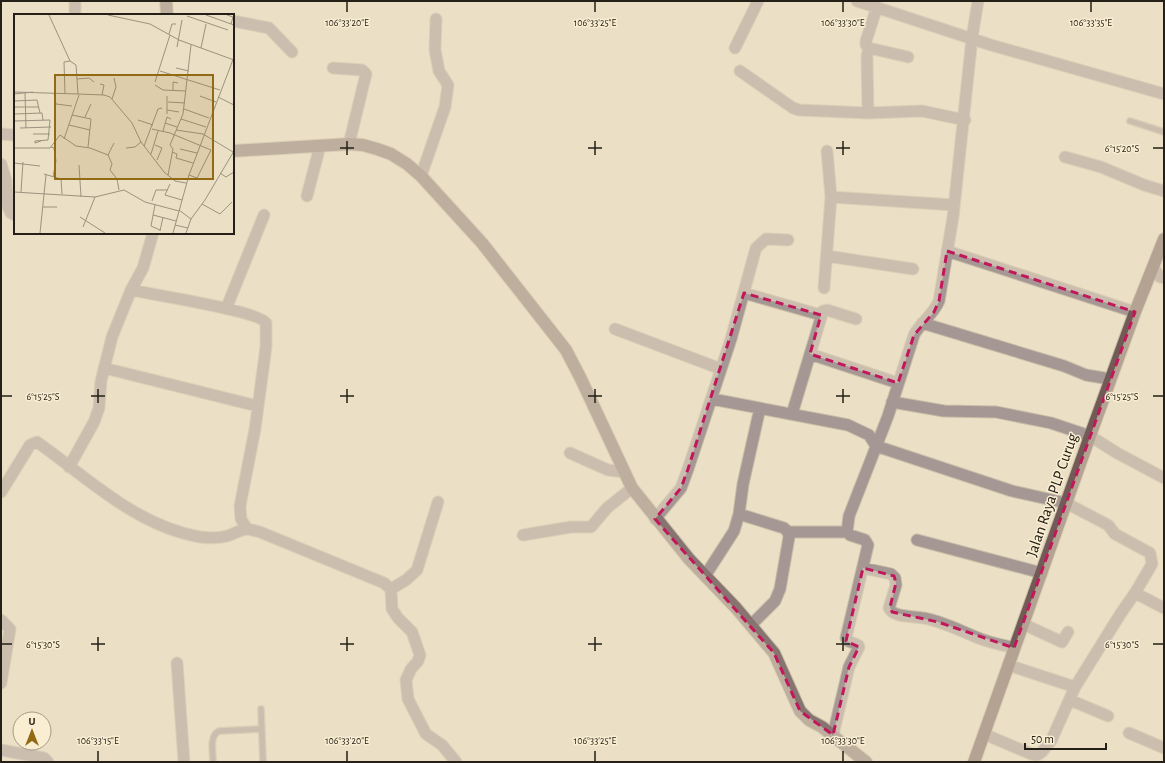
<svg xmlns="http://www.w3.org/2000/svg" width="1165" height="763" font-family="'Alegreya Sans',sans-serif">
<rect width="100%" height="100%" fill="#ebdfc5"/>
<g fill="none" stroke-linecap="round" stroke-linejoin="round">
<defs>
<path id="lane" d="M1130 121 1164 132
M261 709 263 762
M213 762C213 751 209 736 219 731L261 729"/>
<path id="street" d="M857 1 991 45 1164 94
M75 15V1
M233 21 269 28 292 52
M735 48 758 1
M869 48 866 45V41L877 7
M333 68 362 70 366 74 349 144
M740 71 793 108 799 110 868 113 922 111 965 120
M868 113 867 56 869 48 908 57
M1 134 15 135
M1065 157 1101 167 1144 185 1164 191
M1 164 6 180 8 207 11 213 15 215
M421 176 445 107 448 85 439 71 435 50 436 19
M307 196 320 146
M831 197 954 205
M947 251 1135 312
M827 256 913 269
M1153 267 1160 277 1164 278
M824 288 831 197 827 151
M131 290C150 294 259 311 266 323V347L255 429 240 506 241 519 247 529
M744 293 821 315
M226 309 264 215
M922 323 1064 366 1086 375 1110 379
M615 329 721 369
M810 354 898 383
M104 368 257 406
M712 399 848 425 869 435 876 446 1012 491 1066 503 1108 525 1115 534 1150 553 1152 564 1135 593 1121 613 1075 687 1051 741C1046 745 1043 754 1037 755L1031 754 984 734
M892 402 944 411 996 412 1051 423 1090 436 1117 453 1164 478
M792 414 823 311 827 310 856 319
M570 453 608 470 625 472
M69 467 94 422 99 408 101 381 112 337 131 290 143 268 153 233
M1 492 30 445 37 442C88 478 136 526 200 537 208 538 220 538 227 536 234 534 241 529 248 529 252 530 256 531 260 532L384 583 391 589 392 609 398 618 412 632 420 655 418 661 411 669 406 680 408 699 426 734 442 745 456 762
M739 514 784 528 788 532 789 537 780 589 775 601 751 625
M655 519 681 488 688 469 731 339 756 248 766 239 788 240
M788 532H847L850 535 865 540 868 545 846 638 848 641 858 645 859 647 849 667 833 735
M847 532 849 516 888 416 914 335C921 322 933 315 939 301L953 217 972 38 978 1
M523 535 571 527H591L607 508 632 488
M917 540 1042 573
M863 568 891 574 895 578 896 585 889 608C893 618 915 616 923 618 943 621 962 632 981 639 991 643 1003 645 1014 648
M705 576 734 531 739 514 743 484 760 408
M391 589 406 580 417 570 438 502
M1135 593 1164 608
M1 620 10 629 1 683
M1023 624 1062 642 1068 632
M177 663 184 762
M1008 665 1075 687
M1070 700 1108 716
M1129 733 1164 748
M1 750 44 758 48 762"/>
<path id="secondary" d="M166 1 167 15
M233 151 349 144 363 145 377 149 391 154 407 164 421 176 482 243 566 350 581 379 632 488 689 559 736 608 774 653 800 711 809 720 822 727 866 762"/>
<path id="primary" d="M974 762 1090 436 1135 312 1164 239"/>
</defs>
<!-- lane casing -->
<use href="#lane" stroke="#c7bda6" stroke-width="8"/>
<!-- street casing -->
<use href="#street" stroke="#c7bda6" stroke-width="13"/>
<!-- secondary casing -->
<use href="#secondary" stroke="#c7bda6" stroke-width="14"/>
<!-- primary casing -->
<use href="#primary" stroke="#c7bda6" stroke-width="14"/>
<!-- lane -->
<use href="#lane" stroke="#a59794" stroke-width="5.5"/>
<!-- street -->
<use href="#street" stroke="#a59794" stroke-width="11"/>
<!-- secondary -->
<use href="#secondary" stroke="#877470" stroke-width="12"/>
<!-- primary -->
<use href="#primary" stroke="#725b56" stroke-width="12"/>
</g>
<!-- marked area -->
<path d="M0 0H1165V763H0ZM947 251 1135 312 1014 648 938 622 892 612 890 607 896 583 894 576 863 568 846 641 859 647 849 667 833 735 800 711 774 653 655 519 681 488 688 469 744 293 821 315 810 354 898 383 914 335 934 312 939 301Z" fill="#ebdfc5" fill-opacity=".55" fill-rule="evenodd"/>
<path fill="none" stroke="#c2185b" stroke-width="3" stroke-dasharray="8 5" stroke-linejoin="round" d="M947 251 1135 312 1014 648 938 622 892 612 890 607 896 583 894 576 863 568 846 641 859 647 849 667 833 735 800 711 774 653 655 519 681 488 688 469 744 293 821 315 810 354 898 383 914 335 934 312 939 301Z"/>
<!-- ticks -->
<path fill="none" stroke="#242017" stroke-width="1.5" d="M347 2V12M595 2V12M843 2V12M1091 2V12M347 141V155M595 141V155M843 141V155M340 148H354M588 148H602M836 148H850M1153 148H1163M98 389V403M347 389V403M595 389V403M843 389V403M2 396H12M91 396H105M340 396H354M588 396H602M836 396H850M1153 396H1163M98 637V651M347 637V651M595 637V651M843 637V651M2 644H12M91 644H105M340 644H354M588 644H602M836 644H850M1153 644H1163M98 751V761M347 751V761M595 751V761M843 751V761"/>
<g text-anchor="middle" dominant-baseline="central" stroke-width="3" stroke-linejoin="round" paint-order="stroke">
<!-- street labels -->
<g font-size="16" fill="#242017" stroke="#f9edd2">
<text transform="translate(1052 495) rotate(-71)">Jalan Raya PLP Curug</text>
</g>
</g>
<!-- overview -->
<g transform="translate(14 14)">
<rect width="220" height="220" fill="#ebdfc5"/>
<path fill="none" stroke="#9b937f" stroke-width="1" d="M35 1 56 47 62 51 64 80 90 81 96 83 118 109 127 128 150 158 161 167 172 169M94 1 136 10 165 26 220 46M192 1 220 11M213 1 219 3 217 10M173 2 214 16M155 20 158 10H162M163 33 168 6M187 34 192 10M162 54 175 57M146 57 206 76M63 65 75 64 80 68M141 68 156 21M86 70 90 71 88 81M141 71 149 76 172 77M159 76V68L164 69M0 78 64 80M11 79 12 114M40 79 42 90 58 92M0 80 19 78M51 80 50 48 56 47M186 82 202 88M204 83 220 91M98 85 102 73 100 64M0 87 23 86 26 99M154 88 171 89M0 93H25M170 95 195 104M153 96 165 98M0 100 28 99 29 106M153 100V82M58 101 77 105 74 133M71 103 77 90M167 105 192 113M124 106 139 111M0 107 36 106 34 126 21 127V129L27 127M151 109 163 113M55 111 76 116M6 114 37 113M138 115 156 119 197 136 183 164 175 161M162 116 189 120 219 138M149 117 153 103 157 105M19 120H36M50 125 65 81M141 131 148 134 143 146M130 132 144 95 148 94M37 133 40 134 42 147 39 163M0 134H36L46 121 62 132 76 134 94 141 98 150 96 156 103 165 105 176M112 134 121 133 127 128M166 135 183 139M158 138 163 140 162 144 179 149M137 140 144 117M94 141 100 129M0 149 26 152M65 151 67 183M206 159 212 163 220 158M30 160 47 165 48 180M154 161 159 135 156 131 169 100 177 31M156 170 151 181 168 186M0 178 81 183 110 176 131 188 165 197M7 178 9 148M138 187 142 176H153M188 190 206 200 218 188M141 191 137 212 146 216M29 193H43M165 196 177 205M139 201 162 207M66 203 91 219M161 211 174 214M69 213 81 183M146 217 149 203M26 219 32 161M159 219 175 161 220 43M172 219 177 205 191 186 220 137"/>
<path fill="#936a14" fill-opacity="0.15" stroke="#936a14" stroke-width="2" d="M41 61H199V165H41Z"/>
<rect width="220" height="220" fill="none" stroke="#242017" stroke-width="2"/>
</g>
<g font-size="10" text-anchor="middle" fill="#242017" stroke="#f9edd2" stroke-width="3" stroke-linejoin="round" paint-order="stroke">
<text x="347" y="26">106°33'20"E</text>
<text x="595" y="26">106°33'25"E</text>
<text x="843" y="26">106°33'30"E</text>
<text x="1091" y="26">106°33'35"E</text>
<text x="1122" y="152">6°15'20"S</text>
<text x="43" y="400">6°15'25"S</text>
<text x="1122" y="400">6°15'25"S</text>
<text x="43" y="648">6°15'30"S</text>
<text x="1122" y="648">6°15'30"S</text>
<text x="98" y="744">106°33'15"E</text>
<text x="347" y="744">106°33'20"E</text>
<text x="595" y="744">106°33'25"E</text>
<text x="843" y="744">106°33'30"E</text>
</g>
<!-- border -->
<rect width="1165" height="763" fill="none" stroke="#242017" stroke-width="4"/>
<!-- north arrow -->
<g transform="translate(32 731)"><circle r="19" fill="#f9edd2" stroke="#a49b87"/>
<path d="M0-3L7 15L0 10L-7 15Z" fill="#936a14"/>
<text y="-6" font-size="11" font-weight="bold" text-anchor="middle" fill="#242017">U</text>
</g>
<!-- scale -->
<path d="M1025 743v6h81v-6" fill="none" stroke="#242017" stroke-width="2"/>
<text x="1031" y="743" font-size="12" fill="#242017" stroke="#f9edd2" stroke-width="3" paint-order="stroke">50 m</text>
</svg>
